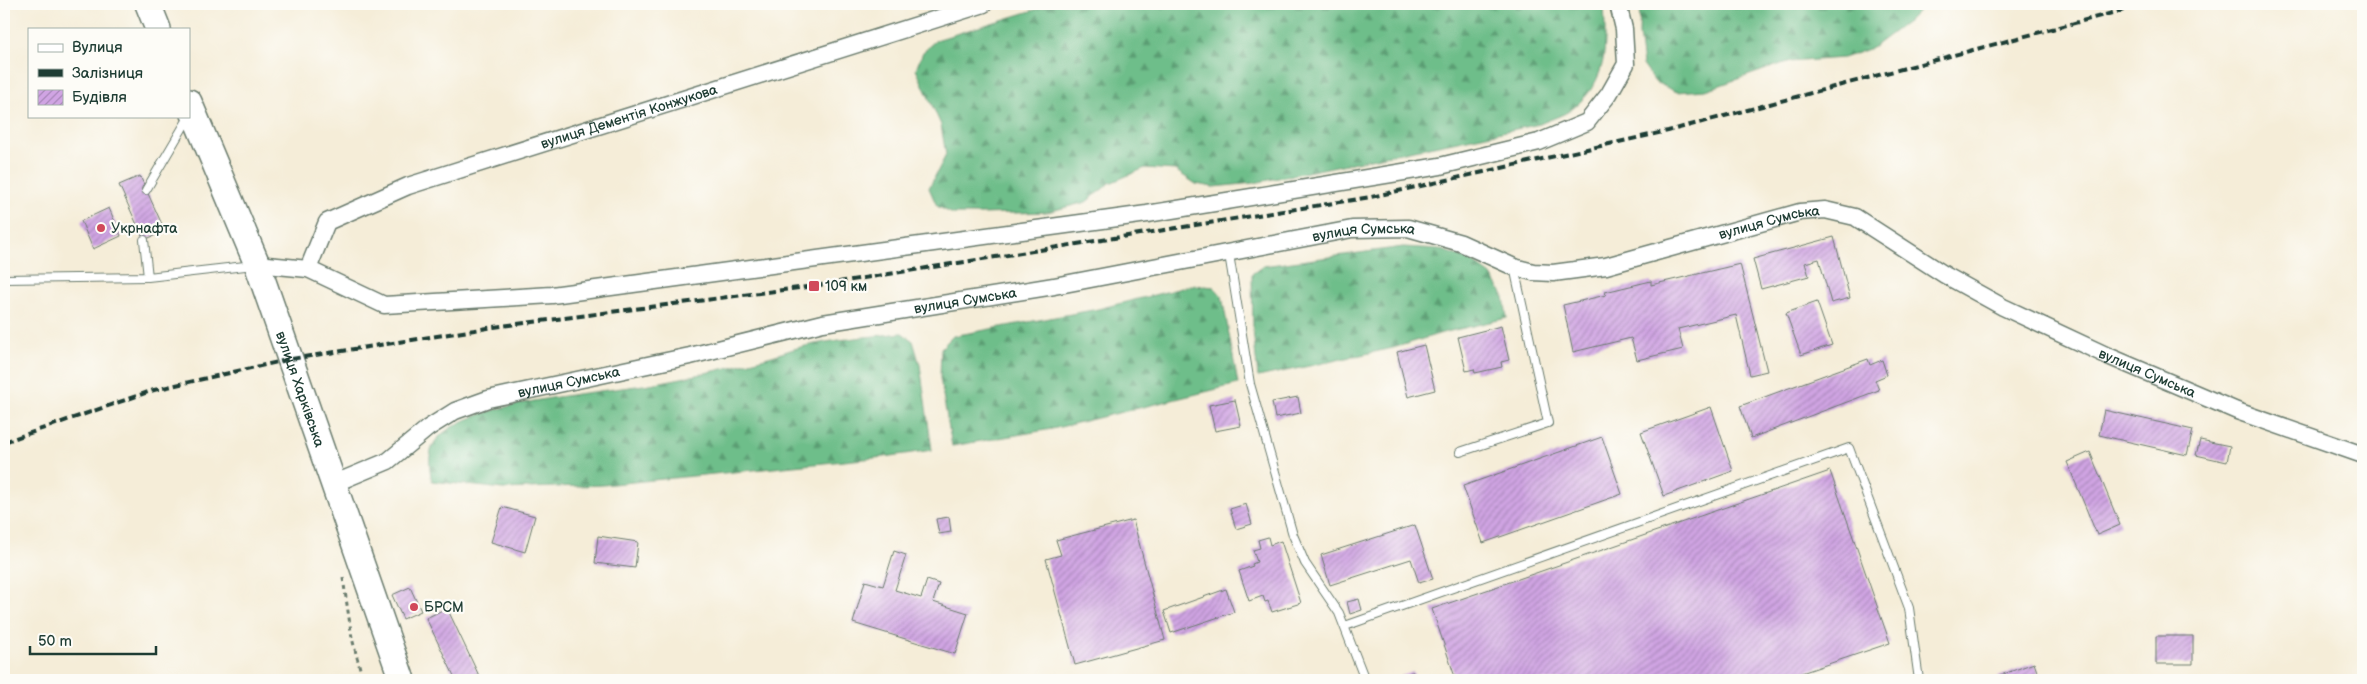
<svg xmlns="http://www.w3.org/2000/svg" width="2367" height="684" font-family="'Balsamiq Sans',sans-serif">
<defs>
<pattern id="forest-firs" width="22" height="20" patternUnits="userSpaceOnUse" patternTransform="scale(1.25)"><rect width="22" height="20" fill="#6ebe8a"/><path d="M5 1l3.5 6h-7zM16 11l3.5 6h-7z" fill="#5a9c72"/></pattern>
<pattern id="building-hatch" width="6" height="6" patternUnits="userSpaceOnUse" patternTransform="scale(1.25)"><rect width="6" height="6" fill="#d0a4e3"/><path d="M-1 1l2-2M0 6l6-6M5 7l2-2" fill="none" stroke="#a887b9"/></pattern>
</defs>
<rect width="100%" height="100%" fill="#fdfcf7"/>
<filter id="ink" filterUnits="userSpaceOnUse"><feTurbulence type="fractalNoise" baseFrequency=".02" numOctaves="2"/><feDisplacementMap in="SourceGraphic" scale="10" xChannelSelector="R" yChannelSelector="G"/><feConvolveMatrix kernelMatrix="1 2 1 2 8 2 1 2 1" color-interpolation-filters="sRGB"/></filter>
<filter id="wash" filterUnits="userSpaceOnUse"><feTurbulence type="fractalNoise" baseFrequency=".0096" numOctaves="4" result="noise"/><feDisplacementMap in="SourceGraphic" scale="20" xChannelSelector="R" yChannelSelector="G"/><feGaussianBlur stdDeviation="1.12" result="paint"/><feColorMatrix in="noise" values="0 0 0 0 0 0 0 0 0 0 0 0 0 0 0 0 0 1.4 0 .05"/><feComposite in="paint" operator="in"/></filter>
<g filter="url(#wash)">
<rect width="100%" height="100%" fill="#f5edd8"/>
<!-- forest -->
<path fill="url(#forest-firs)" stroke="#467e5f" d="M1054 4H1604C1606 47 1609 80 1572 109 1563 116 1550 119 1540 124L1254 183 1213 187 1196 184 1175 170 1145 168 1110 183 1086 202 1047 212 982 214H953L937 206 929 188 946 155 941 125 916 69 923 52 936 40Z
M1640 4H1925L1908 21 1872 48 1843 58 1787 62 1706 90 1677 92 1655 82 1643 65 1639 34Z
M1403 247 1439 249 1472 261 1491 275 1504 297 1507 318 1442 333 1393 348 1258 377 1253 330 1252 274 1263 266Z
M1194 285 1214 287 1222 296 1238 384 1052 429 952 446 940 378 941 348 953 336 1098 309Z
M902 333 913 341 920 365 932 450 884 457 603 485 503 489 432 481C429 467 427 450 438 438 476 398 610 393 666 381 699 375 733 367 765 358 777 355 789 350 801 347 834 339 869 337 902 333Z"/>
<g id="blocks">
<!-- building -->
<path fill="url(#building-hatch)" d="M140 176 165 231 144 240 119 185Z
M109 208 121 236 93 249 81 221Z
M1834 237 1850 298 1831 303 1819 259 1805 263 1809 276 1761 289 1753 259Z
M1740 264 1767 371 1750 375 1736 315 1678 329 1683 349 1637 360 1631 338 1573 352 1563 305 1606 295 1605 292 1651 281V285Z
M1817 302 1832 345 1801 355 1786 313Z
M1501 326 1509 360 1501 362 1502 367 1475 373 1474 369 1466 371 1458 337Z
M1424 345 1435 390 1408 397 1397 352Z
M1868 359 1870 365 1882 360 1887 375 1875 380 1879 390 1751 438 1740 406Z
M1298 397 1301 413 1275 418 1272 402Z
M1235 400 1241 426 1215 431 1209 405Z
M1711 407 1733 471 1664 496 1641 432Z
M2104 410 2193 430 2187 455 2099 435Z
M1602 437 1622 494 1483 543 1463 486Z
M2200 440 2230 446 2227 462 2196 455Z
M2090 452 2120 525 2097 535 2067 462Z
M1830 471 1890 643 1781 680H1456L1432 609Z
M1246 504 1252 524 1236 529 1230 509Z
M502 507 535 516 525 552 491 542Z
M949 517 951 532 939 534 936 519Z
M1133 520 1165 640 1075 665 1046 559 1061 555 1056 540Z
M1415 525 1433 579 1419 583 1411 559 1330 585 1321 555Z
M598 536 638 542 635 568 595 563Z
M1268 537 1270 545 1281 541 1301 603 1272 612 1268 601 1265 602 1263 596 1249 601 1239 571 1253 566 1252 564 1257 562 1253 550 1260 548 1258 540Z
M894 551 906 555 895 590 921 598 927 580 939 584 933 602 968 613 955 654 853 623 865 581 883 586Z
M410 587 421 611 403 619 392 595Z
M1226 589 1234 612 1171 633 1164 611Z
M1359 599 1362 610 1350 614 1347 602Z
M447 608 481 680H456L426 618Z
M2156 636H2193V664H2156Z
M2034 663 2040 680H2000L1998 676Z
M1413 672 1416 680H1390Z"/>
</g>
</g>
<g filter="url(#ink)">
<use href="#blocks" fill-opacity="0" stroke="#6a7b6d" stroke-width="1"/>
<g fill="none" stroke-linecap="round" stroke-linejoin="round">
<defs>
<path id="service" d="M146 190 189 117
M144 240 148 277
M1229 254 1250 384 1293 535 1305 563 1339 613 1365 680
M4 279 148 277 254 265
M1460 452 1548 423 1514 267
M1345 626 1849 448 1909 608 1919 680"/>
<g id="minor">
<path d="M257 264 308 269 384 305 552 295 1147 214 1440 166 1539 142 1587 122 1609 94 1626 64 1624 29 1618 4"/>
<path id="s1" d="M308 269 327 222 408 186 984 4"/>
<path id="s2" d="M333 484 388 461 428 428 455 411 488 399 690 356 823 323 1054 286 1352 229 1408 228 1461 243 1514 267 1533 272 1553 273 1606 266 1800 212 1825 210 1855 217 1945 275 2003 307 2108 356 2237 411 2363 455"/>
</g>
<g id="primary">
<path d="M148 4 158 29"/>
<path id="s3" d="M189 102 257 264 402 680"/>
</g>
</defs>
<!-- service casing -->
<use href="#service" stroke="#6a7b6d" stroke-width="10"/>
<!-- minor casing -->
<use href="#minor" stroke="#6a7b6d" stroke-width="19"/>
<!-- primary casing -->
<use href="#primary" stroke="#6a7b6d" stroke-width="28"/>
<!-- path -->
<path stroke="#6a7b6d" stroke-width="3" stroke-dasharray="4 4" stroke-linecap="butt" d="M343 578 352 638 363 680"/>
<!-- service -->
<use href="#service" stroke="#fff" stroke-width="8"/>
<!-- minor -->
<use href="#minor" stroke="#fff" stroke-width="16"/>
<!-- primary -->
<use href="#primary" stroke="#fff" stroke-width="25"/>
<!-- rail -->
<path stroke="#1f3d34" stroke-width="4" stroke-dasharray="8 4" stroke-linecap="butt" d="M4 442 154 390 291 359 494 327 814 286 1371 197 1668 131 2146 4"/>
</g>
</g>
<!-- markers -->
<g fill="#d1495b" stroke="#fdfcf7" stroke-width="2">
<circle cx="101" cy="228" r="5"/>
<rect x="808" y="280" width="12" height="12" rx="2.5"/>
<circle cx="414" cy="607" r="5"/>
</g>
<g text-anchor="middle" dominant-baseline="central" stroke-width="4.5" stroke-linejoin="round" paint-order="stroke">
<!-- street labels -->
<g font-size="14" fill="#1f3d34" stroke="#fdfcf7">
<text stroke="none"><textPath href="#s1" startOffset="371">вулиця Дементія Конжукова</textPath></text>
<text stroke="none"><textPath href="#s2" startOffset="1491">вулиця Сумська</textPath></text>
<text stroke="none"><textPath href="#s2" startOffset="1071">вулиця Сумська</textPath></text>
<text stroke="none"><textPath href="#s2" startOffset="666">вулиця Сумська</textPath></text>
<text stroke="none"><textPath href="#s2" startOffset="1911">вулиця Сумська</textPath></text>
<text stroke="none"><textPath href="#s2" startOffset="261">вулиця Сумська</textPath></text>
<text stroke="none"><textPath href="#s3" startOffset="308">вулиця Харківська</textPath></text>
</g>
<!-- poi labels -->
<g font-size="14" fill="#1f3d34" stroke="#fdfcf7" text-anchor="start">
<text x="111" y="228">Укрнафта</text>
<text x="825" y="286">109 км</text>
<text x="424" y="607">БРСМ</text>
</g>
</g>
<!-- margin -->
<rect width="2367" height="684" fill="none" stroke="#fdfcf7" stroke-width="20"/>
<!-- legend -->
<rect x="28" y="28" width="162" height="90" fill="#fdfcf7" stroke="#a4b0a9"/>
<rect x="38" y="44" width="25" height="8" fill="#ffffff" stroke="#a4b0a9"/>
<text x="72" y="52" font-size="15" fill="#1f3d34">Вулиця</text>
<rect x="38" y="69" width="25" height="8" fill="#1f3d34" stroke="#a4b0a9"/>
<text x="72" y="78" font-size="15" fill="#1f3d34">Залізниця</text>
<rect x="38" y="90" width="25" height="15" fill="url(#building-hatch)" stroke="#a4b0a9"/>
<text x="72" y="102" font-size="15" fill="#1f3d34">Будівля</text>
<!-- scale -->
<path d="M30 646v8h126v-8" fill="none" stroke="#1f3d34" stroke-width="2.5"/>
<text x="38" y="646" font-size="15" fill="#1f3d34" stroke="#fdfcf7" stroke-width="4" paint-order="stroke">50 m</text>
</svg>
